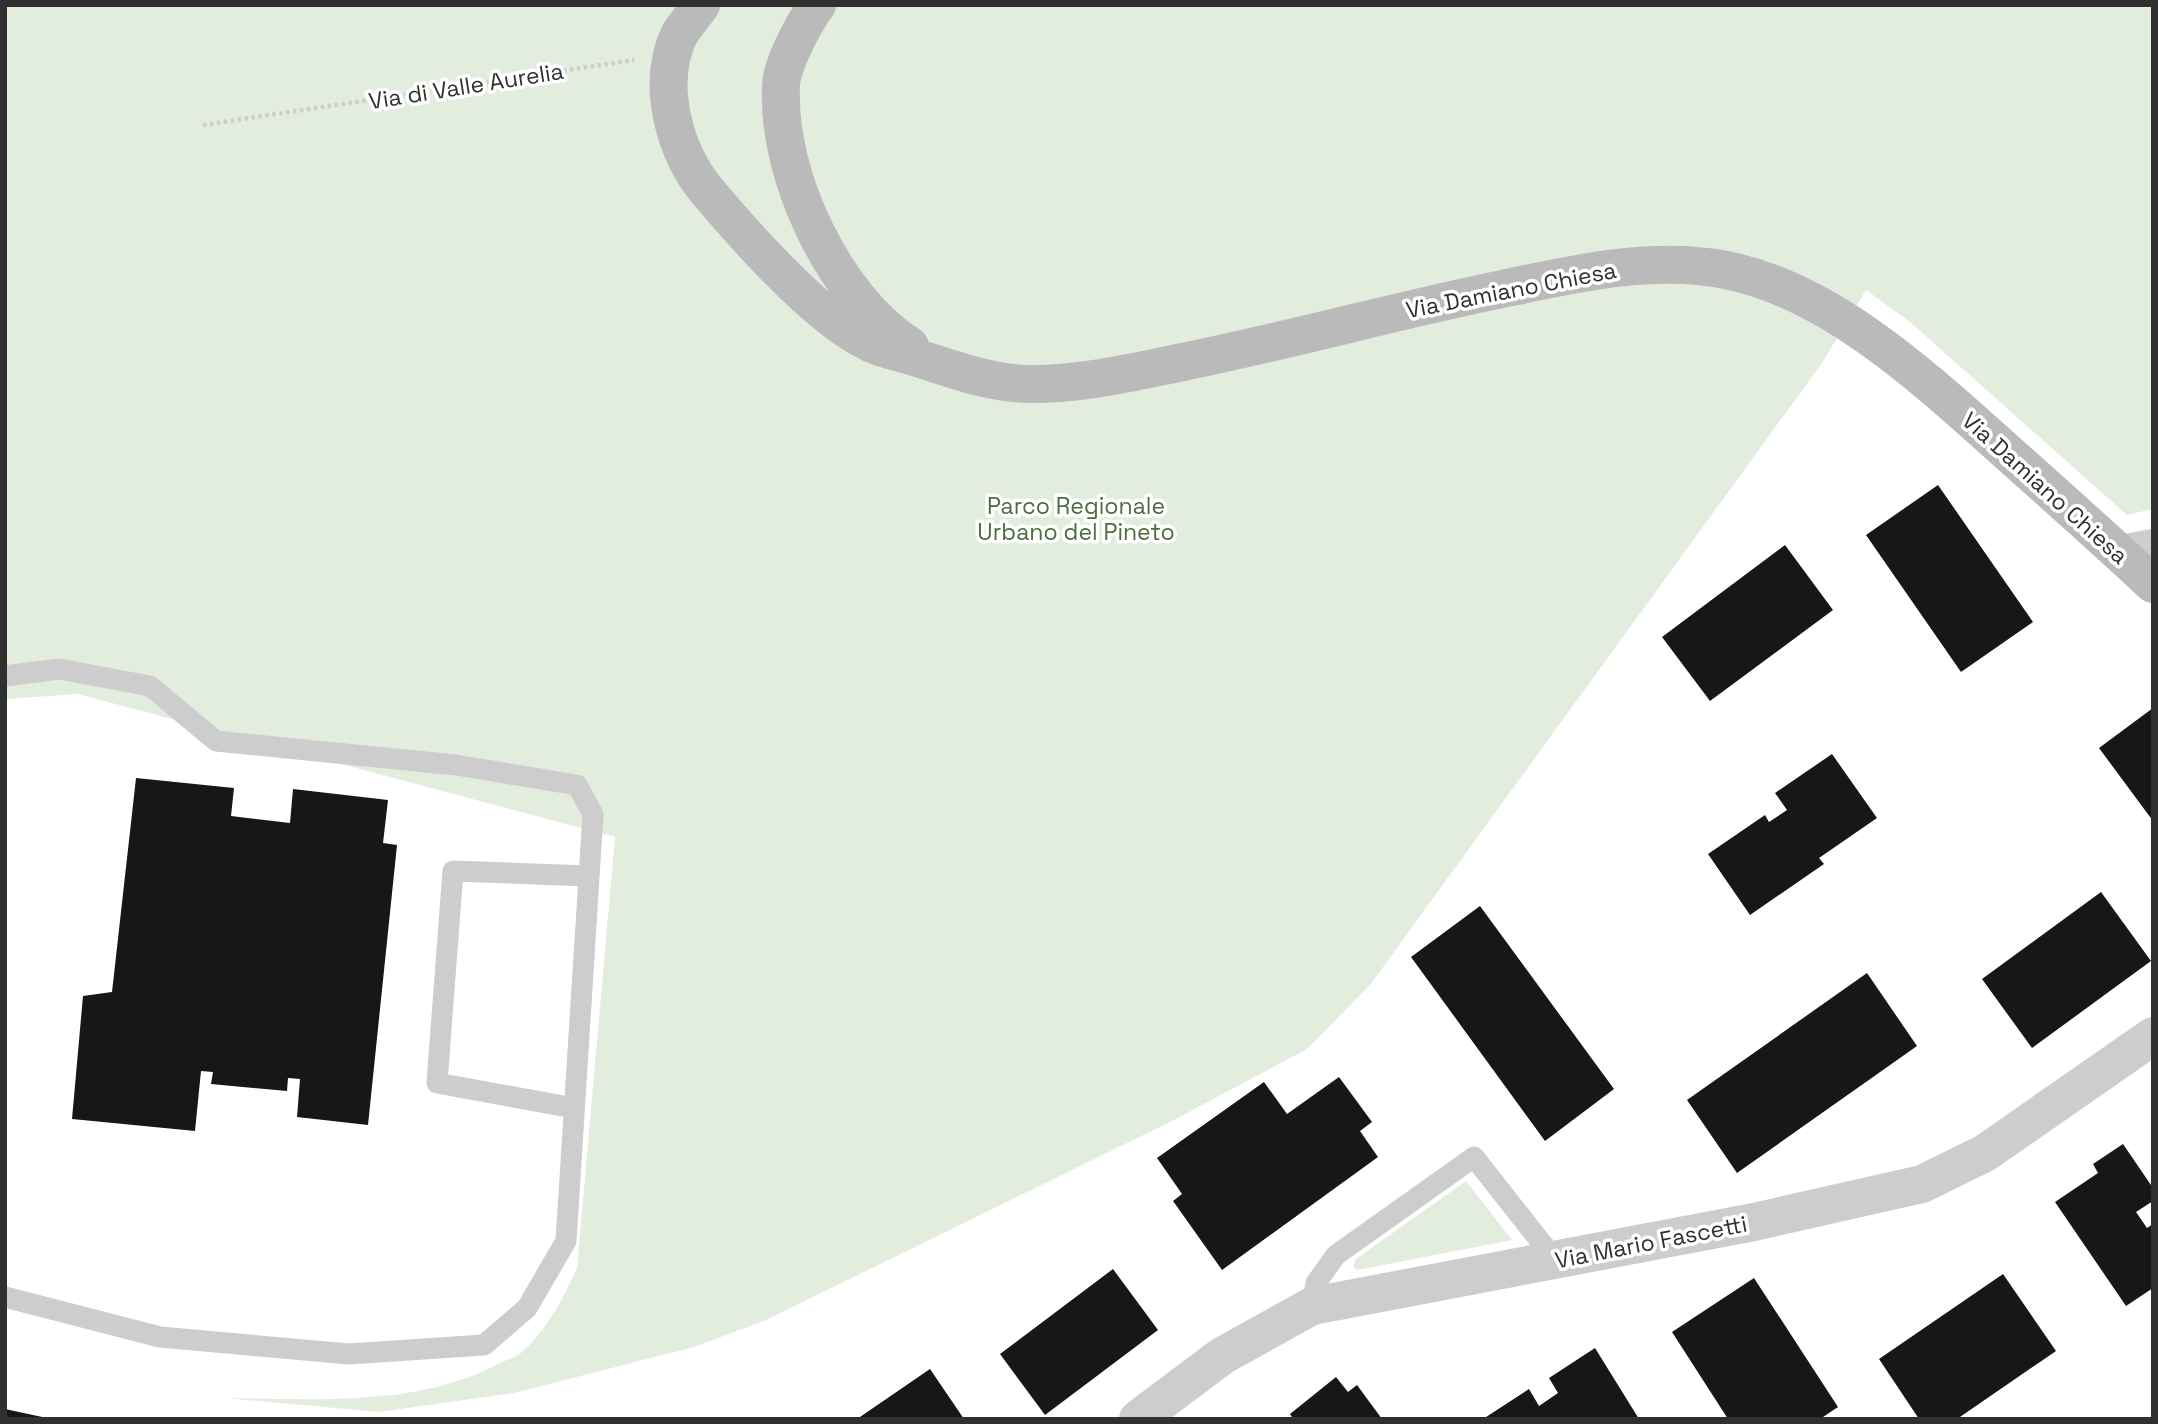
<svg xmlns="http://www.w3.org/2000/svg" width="2158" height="1424" font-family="'Space Grotesk',sans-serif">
<rect width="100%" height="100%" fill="#fff"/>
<!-- green -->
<path fill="#e3edde" d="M5 5H2153V509L2127 515 1910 322 1866 290 1822 363 1370 985 1307 1049 1174 1120 766 1320 694 1347 514 1393 379 1412 226 1398C315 1399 417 1407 498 1364 506 1360 516 1357 522 1352 547 1330 564 1297 577 1268L615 837 78 694 5 699Z
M1466 1181 1512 1240 1363 1269 1356 1270 1353 1266 1356 1259Z"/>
<!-- building -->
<path fill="#171717" d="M1938 485 2033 622 1961 672 1866 535Z
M1785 545 1833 610 1710 701 1662 637Z
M2153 708V821L2099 748Z
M1832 754 1877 818 1819 858 1824 864 1750 915 1708 854 1765 815 1769 822 1787 810 1775 793Z
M136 778 234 788 231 816 290 823 293 789 388 800 383 843 397 845 368 1125 297 1117 300 1079 288 1078 287 1091 211 1084 213 1072 201 1071 195 1131 72 1119 83 996 112 992Z
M2101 892 2151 961 2032 1048 1982 979Z
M1480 906 1614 1089 1545 1141 1411 957Z
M1867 973 1917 1046 1737 1173 1687 1100Z
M1339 1077 1372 1122 1360 1131 1378 1157 1222 1270 1173 1201 1182 1194 1157 1158 1264 1082 1287 1114Z
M2123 1144 2153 1188V1201L2136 1212 2147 1228 2153 1224V1288L2126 1306 2055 1202 2098 1173 2093 1164Z
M1113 1269 1158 1330 1045 1415 1000 1354Z
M2003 1274 2056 1351 1957 1419H1919L1879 1359Z
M1754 1278 1838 1407 1820 1419H1728L1672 1332Z
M1595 1348 1639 1419H1483L1529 1389 1539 1406 1558 1393 1549 1378Z
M930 1369 964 1419H857Z
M1336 1377 1348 1392 1357 1385 1382 1419H1293L1290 1414Z
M5 1409 47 1418V1419H5Z"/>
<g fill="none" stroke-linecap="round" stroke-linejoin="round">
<!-- path -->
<path stroke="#cdcdcd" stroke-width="4.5" stroke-dasharray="3.5 3.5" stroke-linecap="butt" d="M203 125 634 60"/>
<!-- lane -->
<path stroke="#cdcdcd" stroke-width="21" d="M5 676 59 669 150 686 216 741 456 765 577 785 593 814 566 1241 527 1308 484 1345 349 1354 160 1337 5 1297
M574 1108 437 1083 453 871 588 876
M1312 1306 1316 1283 1336 1255 1474 1157 1555 1260"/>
<!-- street -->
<path stroke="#cdcdcd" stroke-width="38" d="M2121 554 2153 548
M1138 1419 1222 1356 1312 1306 1754 1222 1922 1184 1985 1153 2153 1036"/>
<!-- secondary -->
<path stroke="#bababa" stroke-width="38" d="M701 5C694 15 685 25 679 35 656 84 674 151 707 191 745 236 816 317 868 342 881 349 897 352 911 356 950 368 987 383 1028 384 1079 385 1133 372 1183 362 1292 340 1398 310 1507 288 1578 273 1654 256 1726 270 1835 291 1935 388 2016 460 2062 501 2108 542 2153 584
M817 5C804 23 781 65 781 87 777 177 835 298 910 346"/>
</g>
<g text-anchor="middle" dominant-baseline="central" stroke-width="7" stroke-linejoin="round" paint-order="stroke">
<!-- street labels -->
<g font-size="23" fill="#303030" stroke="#fff">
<text transform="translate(466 86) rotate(-9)">Via di Valle Aurelia</text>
<text transform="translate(1511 290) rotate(-11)">Via Damiano Chiesa</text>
<text transform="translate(2045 488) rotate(42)">Via Damiano Chiesa</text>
<text transform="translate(1651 1242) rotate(-11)">Via Mario Fascetti</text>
</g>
<!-- park labels -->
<g font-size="23" fill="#496e3b" stroke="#fff">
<text x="1076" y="506">Parco Regionale<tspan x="1076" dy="26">Urbano del Pineto</tspan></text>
</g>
</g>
<!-- border -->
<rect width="2158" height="1424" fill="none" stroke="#303030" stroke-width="14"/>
</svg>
